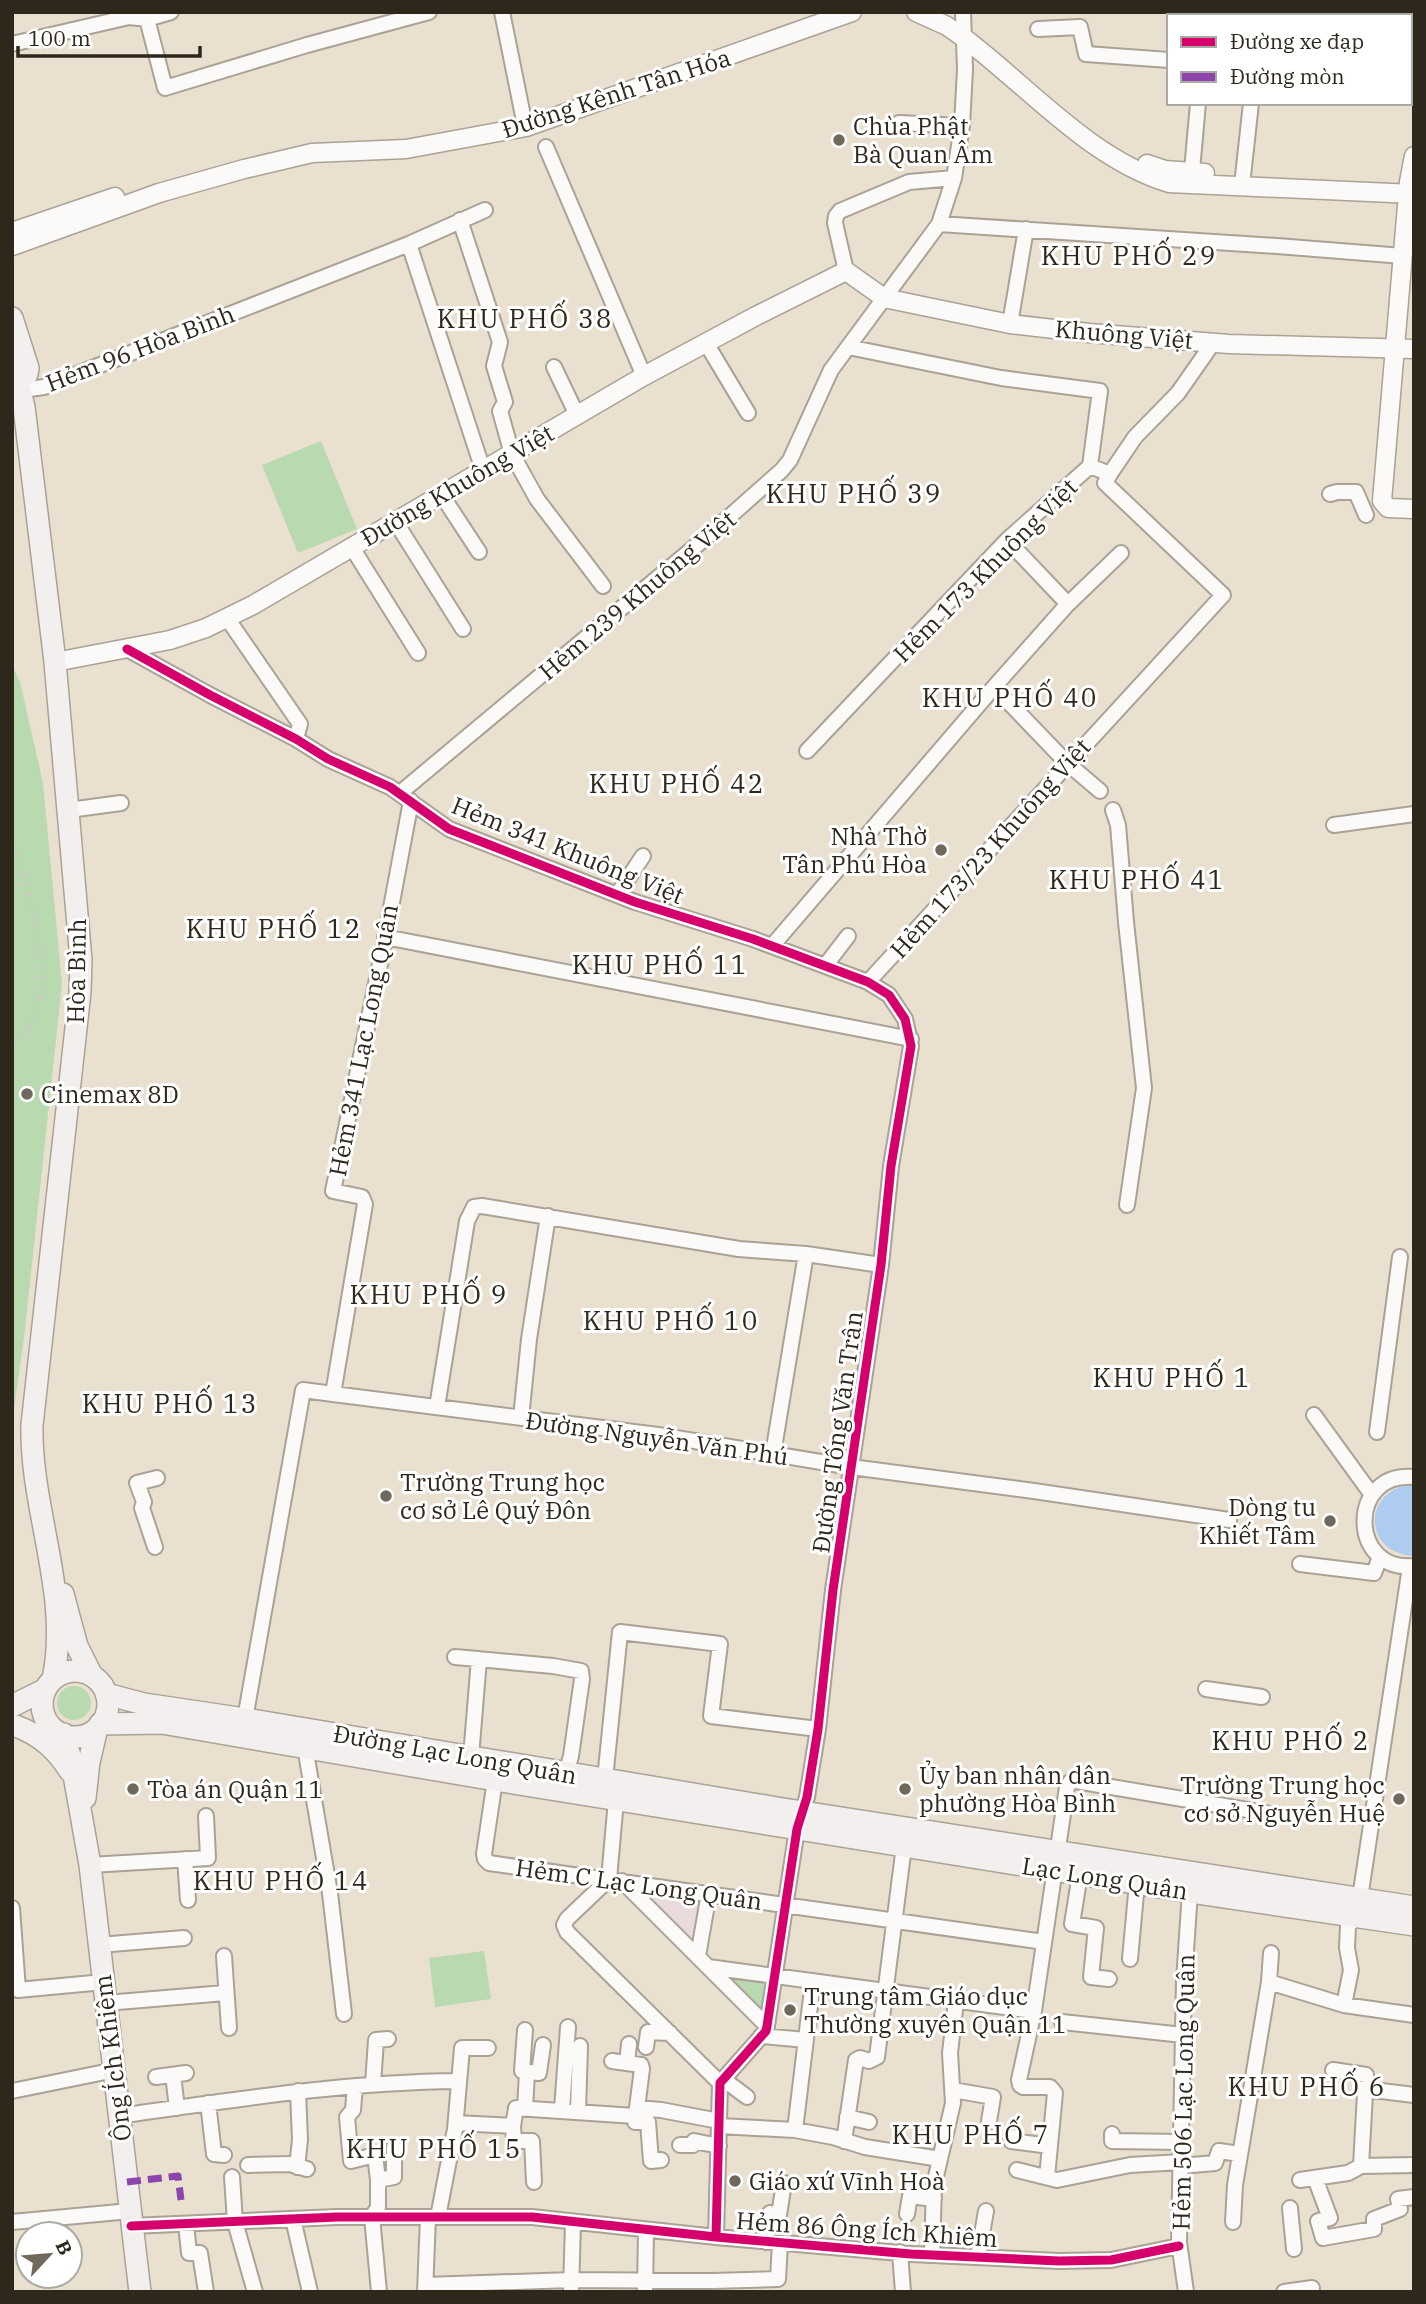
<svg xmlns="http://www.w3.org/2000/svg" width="1426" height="2304" font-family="'IBM Plex Serif',serif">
<rect width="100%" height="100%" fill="#eae0d0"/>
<!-- commercial -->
<path fill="#e9dadd" d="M641 1888 704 1899 697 1946 640 1893Z"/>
<!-- green -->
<path fill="#b9d9b1" d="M321 441 357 529 298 553 262 465Z
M12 665 20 682 43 783 62 984 24 1338 12 1423Z
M57 1703a17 17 0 1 1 34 0a17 17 0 1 1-34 0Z
M484 1951 491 1999 435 2007 429 1958Z
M726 1976 771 1980 765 2018Z"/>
<!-- water -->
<path fill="#aeccef" d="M1405 1485 1414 1486V1556C1367 1554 1360 1498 1405 1485Z"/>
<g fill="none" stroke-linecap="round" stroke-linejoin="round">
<defs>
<path id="minor" d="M502 12 523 116
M1205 16V12
M1260 16V12
M147 19 171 12
M1038 29 1080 27 1086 54 1169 60
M12 44 129 17 147 19 165 88 307 45 429 12
M899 123 962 126
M546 147 644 376
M1243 176 1251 103
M1191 182 1198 103
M460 220 500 342 494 366 505 402 500 411 512 454 537 499 603 586
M939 224 1277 246 1403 256
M409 244 483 470
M846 271 835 223 836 216 840 211 909 182 954 178
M1010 324 1026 229
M706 343 748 413
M848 347 1001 378 1100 391 1090 466
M554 367 577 415
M22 390 44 387 409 244 485 210
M1090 466 1110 474 1135 437 1178 393 1213 343
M441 494 479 552
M1330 494 1337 492H1356L1366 515
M395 521 463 629
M351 546 418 653
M1066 606 1121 553
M227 618 300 724 296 739
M127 649 210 695 296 739 328 759 390 787 449 829 635 902 753 939 868 982 889 995 905 1019 911 1046 891 1166 881 1265 833 1590 818 1729 807 1797 797 1829 767 2026 766 2031 720 2083 716 2237
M994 687 1067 763 1100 791
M807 751 1007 540 1090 466
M400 793 703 540 782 470 790 460 831 370 939 224 954 178 962 126 965 69 963 12
M69 810 121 803
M1113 810 1118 825 1126 922 1144 1088 1127 1205
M1334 825 1414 814
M617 895 643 856
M385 937 911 1039
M772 946 994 687 1066 606 1065 601 1007 540
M825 966 848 936
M868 982 1223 595 1105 483 1110 474
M333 1394 658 1435 851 1467 1034 1491 1229 1520
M437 1407 467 1221 474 1207 482 1206 739 1249 806 1254 881 1265
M1314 1415 1372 1495
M521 1418 529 1339 548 1216
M1377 1432 1400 1257
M773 1454 806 1254
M1414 1477C1347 1471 1349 1573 1414 1566
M155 1547 142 1508 144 1502 137 1483 157 1478
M1300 1564 1374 1573 1380 1557
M455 1657 553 1666 581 1671 582 1679 571 1756 566 1773
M1206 1689 1262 1697
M245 1719 303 1390 333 1394 365 1204 362 1197 333 1191 384 945 411 801
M305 1747 330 1893 344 2014
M471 1757 479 1659
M605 1779 620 1632 720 1644 711 1716 818 1729
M495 1780 484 1854 485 1859 489 1863 1044 1942
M616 1800 609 1879 567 1919 564 1925 567 1932 720 2083
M185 1859 188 1900
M90 1865 208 1858 206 1816
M1080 1874 1072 1924 1096 1928 1091 1977 1109 1979
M622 1881 767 2026
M12 1908 18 1990 104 1982
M99 1945 184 1938
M224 1956 229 2028
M698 1956 709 1893
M1130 1959 1137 1883
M708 1967 1034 2011
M1269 1982 1344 2005 1414 2015
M106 2003 225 1993
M1344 2005 1351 1970 1347 1948 1348 1926 1357 1916 1360 1898 1410 1567
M1062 2022 1183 2035
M525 2030 522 2071 539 2073 543 2045
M761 2036 806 2040
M646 2047 648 2032 670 2033
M612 2061 641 2065 642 2069 637 2108
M627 2063 629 2044
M1333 2070 1366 2075 1361 2166
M173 2075 177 2108
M156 2077 186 2073
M723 2079 747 2097
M373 2084 376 2040 388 2039
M355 2086 353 2110 347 2117 351 2161 375 2155 378 2180
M1365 2089 1414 2095
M953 2090 993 2097 989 2121
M12 2091 115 2070
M208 2103 214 2154 224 2155
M525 2109 527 2072
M562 2110 568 2027
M578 2111 580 2046
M119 2116C232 2100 345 2082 459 2081
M635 2116V2122H648L651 2161 661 2160
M847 2117 869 2122
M456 2123 513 2126 516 2108 635 2116 637 2108 661 2110 719 2121
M513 2126 514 2141H532L534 2182
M719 2126 795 2130 833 2137 865 2147 940 2159
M795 2130 813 1981
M1112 2134V2141L1181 2142
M1013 2137 1011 2141 1050 2146
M844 2141 856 2060 860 2058 869 2061 877 2057 904 1846
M680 2145H693L694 2141 719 2146
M248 2165 290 2164 307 2169
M1181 2166 1215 2163 1219 2151 1240 2154
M297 2167 300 2140 298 2091
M1017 2170 1057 2180 1130 2165 1181 2162
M232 2177 235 2222 255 2292
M1047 2177 1055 2093 1050 2087H1023L1020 2085 1019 2080 1034 2011 1067 1787 1070 1782 1076 1781 1266 1813
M1315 2178 1330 2218 1318 2221 1323 2238 1374 2229V2219L1400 2209 1398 2199 1414 2197
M1300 2180 1348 2173 1361 2166 1414 2165
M1290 2208 1294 2249
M907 2214 910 2196 934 2199
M438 2217 455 2129 462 2048H488
M293 2219 310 2292
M12 2222 130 2211
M1233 2222 1235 2185 1269 1982 1271 1953
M186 2224 189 2253H200L206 2292
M131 2226 337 2217H532L716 2237 911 2254 1059 2261 1111 2260 1179 2246
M766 2242 770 2213 779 2215 784 2183
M900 2252 903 2292
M932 2254 934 2185 953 2103 950 2053 956 2001
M978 2257 986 2211
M426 2285 571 2280 713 2281 778 2279 780 2243
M379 2292 372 2217 378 2207V2180L394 2177V2147
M425 2292 428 2217
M571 2292 573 2222
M645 2292 646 2230
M1186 2292 1179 2242 1184 1980 1190 1892
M1284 2292 1312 2288"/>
<path id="tertiary" d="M916 12 947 26 964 38C1029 87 1090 159 1169 183L1414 194
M1355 16V12
M1410 54H1414
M1414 156 1409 182 1382 501 1388 508 1414 509
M1147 164 1165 170 1205 173
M12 232 115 197
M12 246 159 193 244 169 312 153 406 149 526 127 852 12
M55 662 170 640 206 628 253 605 644 376 756 316 846 271 884 298 1010 324 1089 333 1229 344 1414 349"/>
<path id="secondary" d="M12 318 28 368 27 374
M12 359 24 407 55 662 81 960 80 992 32 1425C30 1509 71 1595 53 1679
M63 1594 77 1646 92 1676
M42 1704a33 33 0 1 1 66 0a33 33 0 1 1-66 0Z
M106 1694 144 1704 245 1719 777 1808 1414 1907
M12 1706 46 1689
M100 1724 162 1723 495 1780 1190 1892 1414 1925
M16 1726C40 1735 56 1749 70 1771
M64 1734 72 1764 90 1865 140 2292
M85 1798 89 1762 97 1728"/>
</defs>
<!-- minor casing -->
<use href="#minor" stroke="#a9a295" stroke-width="18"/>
<!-- tertiary casing -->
<use href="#tertiary" stroke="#a9a295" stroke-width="21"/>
<!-- secondary casing -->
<use href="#secondary" stroke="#a9a295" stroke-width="24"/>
<!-- minor -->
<use href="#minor" stroke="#fcfaf8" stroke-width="14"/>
<!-- tertiary -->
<use href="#tertiary" stroke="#fcfaf8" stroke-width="18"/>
<!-- secondary -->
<use href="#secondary" stroke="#f4efef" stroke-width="21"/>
<!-- rail -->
<path stroke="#cbc8c4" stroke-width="3.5" stroke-dasharray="3.5 7" stroke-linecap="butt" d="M12 843C25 867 46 961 42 988 39 1007 27 1033 12 1045"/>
<!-- quiet -->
<path stroke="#8e44ad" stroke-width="7" stroke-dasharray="14 7" stroke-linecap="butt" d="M127 2182 178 2176 181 2200"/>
<defs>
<path id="cycleway" d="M127 649 210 695 296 739 328 759 390 787 449 829 635 902 753 939 868 982 889 995 905 1019 911 1046 891 1166 881 1265 833 1590 818 1729 807 1797 797 1829 767 2026 766 2031 720 2083 716 2237
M131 2226 337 2217H532L716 2237 911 2254 1059 2261 1111 2260 1179 2246"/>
</defs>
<!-- cycleway casing -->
<use href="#cycleway" stroke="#fff" stroke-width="13"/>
<!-- cycleway -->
<use href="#cycleway" stroke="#d6006c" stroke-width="9"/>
</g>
<!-- markers -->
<g fill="#70685b" stroke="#fff" stroke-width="2.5">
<circle cx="839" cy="140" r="7"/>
<circle cx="941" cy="850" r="7"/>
<circle cx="27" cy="1094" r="7"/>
<circle cx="386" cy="1496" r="7"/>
<circle cx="1330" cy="1521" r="7"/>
<circle cx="133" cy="1789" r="7"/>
<circle cx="905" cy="1789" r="7"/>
<circle cx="1399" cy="1799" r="7"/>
<circle cx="790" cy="2010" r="7"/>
<circle cx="735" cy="2181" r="7"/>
</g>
<g text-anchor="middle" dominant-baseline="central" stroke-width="6" stroke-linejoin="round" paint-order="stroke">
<!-- street labels -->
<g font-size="24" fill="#2e271c" stroke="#fff">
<text transform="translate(616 93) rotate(-18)">Đường Kênh Tân Hóa</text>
<text transform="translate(1124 334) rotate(5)">Khuông Việt</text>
<text transform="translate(140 348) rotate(-21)">Hẻm 96 Hòa Bình</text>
<text transform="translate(457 485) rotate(-30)">Đường Khuông Việt</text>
<text transform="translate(985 570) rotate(-45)">Hẻm 173 Khuông Việt</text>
<text transform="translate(637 595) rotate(-40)">Hẻm 239 Khuông Việt</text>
<text transform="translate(990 848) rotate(-48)">Hẻm 173/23 Khuông Việt</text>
<text transform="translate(568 850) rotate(22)">Hẻm 341 Khuông Việt</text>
<text transform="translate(76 971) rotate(-89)">Hòa Bình</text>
<text transform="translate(363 1040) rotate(-79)">Hẻm 341 Lạc Long Quân</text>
<text transform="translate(837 1432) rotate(-82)">Đường Tống Văn Trân</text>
<text transform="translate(657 1438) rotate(8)">Đường Nguyễn Văn Phú</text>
<text transform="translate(455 1754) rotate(10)">Đường Lạc Long Quân</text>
<text transform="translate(1105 1878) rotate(9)">Lạc Long Quân</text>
<text transform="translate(639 1884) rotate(8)">Hẻm C Lạc Long Quân</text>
<text transform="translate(112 2058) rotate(-97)">Ông Ích Khiêm</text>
<text transform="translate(1183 2092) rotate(-89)">Hẻm 506 Lạc Long Quân</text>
<text transform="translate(867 2229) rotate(4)">Hẻm 86 Ông Ích Khiêm</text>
</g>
<!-- poi labels -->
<g font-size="24" fill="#2e271c" stroke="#fff" text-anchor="start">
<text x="853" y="126">Chùa Phật<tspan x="853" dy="28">Bà Quan Âm</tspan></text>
<text x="927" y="836" text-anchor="end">Nhà Thờ<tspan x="927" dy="28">Tân Phú Hòa</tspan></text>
<text x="41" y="1094">Cinemax 8D</text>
<text x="400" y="1482">Trường Trung học<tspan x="400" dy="28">cơ sở Lê Quý Đôn</tspan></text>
<text x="1316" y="1507" text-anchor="end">Dòng tu<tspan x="1316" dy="28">Khiết Tâm</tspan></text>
<text x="919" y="1775">Ủy ban nhân dân<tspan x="919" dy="28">phường Hòa Bình</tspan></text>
<text x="1385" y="1785" text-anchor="end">Trường Trung học<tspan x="1385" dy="28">cơ sở Nguyễn Huệ</tspan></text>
<text x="147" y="1789">Tòa án Quận 11</text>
<text x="804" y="1996">Trung tâm Giáo dục<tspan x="804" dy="28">Thường xuyên Quận 11</tspan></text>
<text x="749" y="2181">Giáo xứ Vĩnh Hoà</text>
</g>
<!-- neighbourhood labels -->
<g font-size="26" letter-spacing="2" fill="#2e271c" stroke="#fff">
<text x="1129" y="255">KHU PHỐ 29</text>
<text x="525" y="318">KHU PHỐ 38</text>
<text x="854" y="493">KHU PHỐ 39</text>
<text x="1010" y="697">KHU PHỐ 40</text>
<text x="677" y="783">KHU PHỐ 42</text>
<text x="1137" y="879">KHU PHỐ 41</text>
<text x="274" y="928">KHU PHỐ 12</text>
<text x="660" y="964">KHU PHỐ 11</text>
<text x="429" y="1294">KHU PHỐ 9</text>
<text x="671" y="1320">KHU PHỐ 10</text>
<text x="1172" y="1377">KHU PHỐ 1</text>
<text x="170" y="1403">KHU PHỐ 13</text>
<text x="1291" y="1740">KHU PHỐ 2</text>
<text x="281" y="1880">KHU PHỐ 14</text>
<text x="1307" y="2086">KHU PHỐ 6</text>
<text x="971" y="2134">KHU PHỐ 7</text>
<text x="434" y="2148">KHU PHỐ 15</text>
</g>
</g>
<!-- border -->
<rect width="1426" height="2304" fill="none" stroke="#2e271c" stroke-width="28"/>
<!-- legend -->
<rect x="1167" y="14" width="245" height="91" fill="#ffffff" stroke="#aba9a4" stroke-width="2"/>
<rect x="1181" y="37" width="35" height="10" fill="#d6006c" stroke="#aba9a4" stroke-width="2"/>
<text x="1230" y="49" font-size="21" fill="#2e271c">Đường xe đạp</text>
<rect x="1181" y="72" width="35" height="10" fill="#8e44ad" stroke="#aba9a4" stroke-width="2"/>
<text x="1230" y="84" font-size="21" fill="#2e271c">Đường mòn</text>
<!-- north arrow -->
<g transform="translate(49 2255) rotate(64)"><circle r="33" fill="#ffffff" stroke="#aba9a4" stroke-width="2"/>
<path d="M0-5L12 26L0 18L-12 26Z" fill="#70685b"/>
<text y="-10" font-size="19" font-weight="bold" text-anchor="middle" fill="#2e271c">B</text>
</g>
<!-- scale -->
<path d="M18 46v10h182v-10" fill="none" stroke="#2e271c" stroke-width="3.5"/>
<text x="28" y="46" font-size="21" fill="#2e271c" stroke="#ffffff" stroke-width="5" paint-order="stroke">100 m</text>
</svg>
